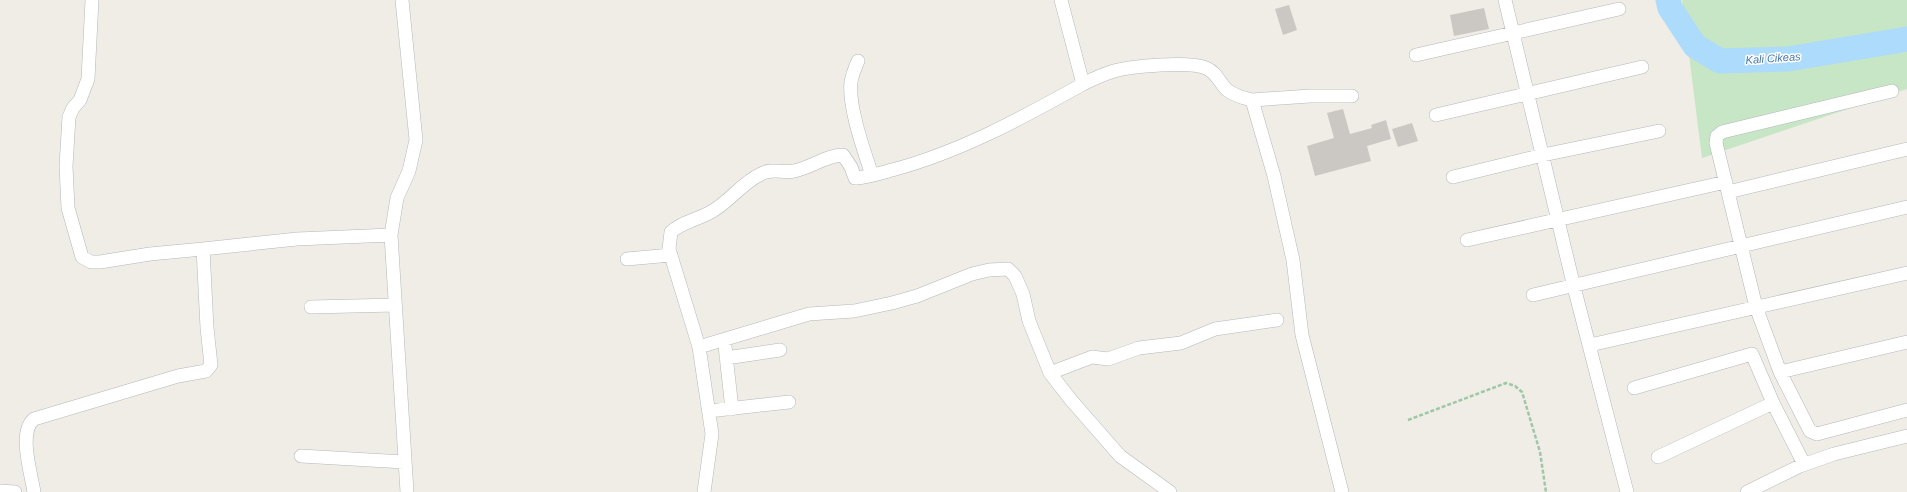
<svg xmlns="http://www.w3.org/2000/svg" width="1907" height="492" font-family="Arial,sans-serif">
<rect width="100%" height="100%" fill="#f0ede7"/>
<!-- green -->
<path fill="#c6e6c5" d="M1682 0H1907V89L1702 158Z"/>
<g fill="none" stroke-linecap="round" stroke-linejoin="round">
<!-- river -->
<path stroke="#acdbfb" stroke-width="25" d="M1668 0 1670 8 1695 46 1720 61 1788 59 1907 39"/>
</g>
<!-- building -->
<path fill="#cbc8c4" d="M1289 5 1297 30 1283 35 1275 9Z
M1484 8 1489 29 1454 36 1450 15Z
M1343 109 1350 134 1372 128 1371 125 1386 120 1391 139 1367 146 1371 161 1315 176 1307 146 1334 138 1327 113Z
M1412 123 1418 141 1398 147 1392 129Z"/>
<g fill="none" stroke-linecap="round" stroke-linejoin="round">
<defs>
<path id="street" d="M92 0 88 79 80 100 73 108 69 117 66 166 68 208 82 257 91 262H100L150 254 203 249
M402 0 416 140 409 171 397 198 391 235 407 492
M1061 0 1083 84C1093 79 1104 74 1114 71 1132 66 1190 61 1206 68 1216 72 1220 83 1227 90 1235 96 1243 98 1252 100L1274 176 1293 260 1302 335 1342 492
M1505 0 1574 287 1627 492
M1416 55 1619 9
M858 61C855 68 852 75 851 82 848 106 864 151 872 175
M1892 91 1722 132 1717 136 1716 143 1756 307 1780 372 1810 431 1817 434 1907 410
M1252 100 1310 96H1352
M1436 115 1642 67
M1453 177 1543 155 1659 131
M1728 192 1907 149
M1467 240 1726 182
M627 259 671 255
M1533 295 1907 207
M311 307 395 305
M1590 345 1907 273
M725 346 732 409
M699 347 809 314 854 311 892 303 917 296 972 274 989 270 1008 269 1015 276 1023 294 1029 321 1050 373 1071 400 1120 456 1170 492
M726 358 780 350
M1780 372 1907 342
M1050 373 1092 357 1108 359 1139 348 1181 343 1215 329 1277 320
M1634 388 1752 354 1773 403 1804 464
M709 411 789 402
M301 456 404 462
M1658 457 1773 403
M0 491 15 492
M34 492C31 473 18 432 34 419L178 376 206 371 211 365 207 328 203 249 297 239 391 235
M704 492 712 434 699 347 669 249 671 232C682 222 696 220 709 213 729 203 741 183 761 174 771 168 783 173 794 171 811 168 826 155 843 155L851 167 855 178H857C868 177 881 173 892 170 960 152 1022 118 1083 84
M1747 492 1800 466 1834 454 1907 436"/>
</defs>
<!-- street casing -->
<use href="#street" stroke="#b4b7ba" stroke-width="14"/>
<!-- path -->
<path stroke="#9ec7a8" stroke-width="2.5" stroke-dasharray="4 2" stroke-linecap="butt" d="M1408 420 1506 383 1515 386 1522 392 1540 452 1546 492"/>
<!-- street -->
<use href="#street" stroke="#fff" stroke-width="13"/>
</g>
<g text-anchor="middle" dominant-baseline="central" stroke-width="3" stroke-linejoin="round" paint-order="stroke">
<!-- water labels -->
<g font-size="11" font-style="italic" fill="#4576a4" stroke="#fff">
<text transform="translate(1773 58) rotate(-4)">Kali Cikeas</text>
</g>
</g>
</svg>
